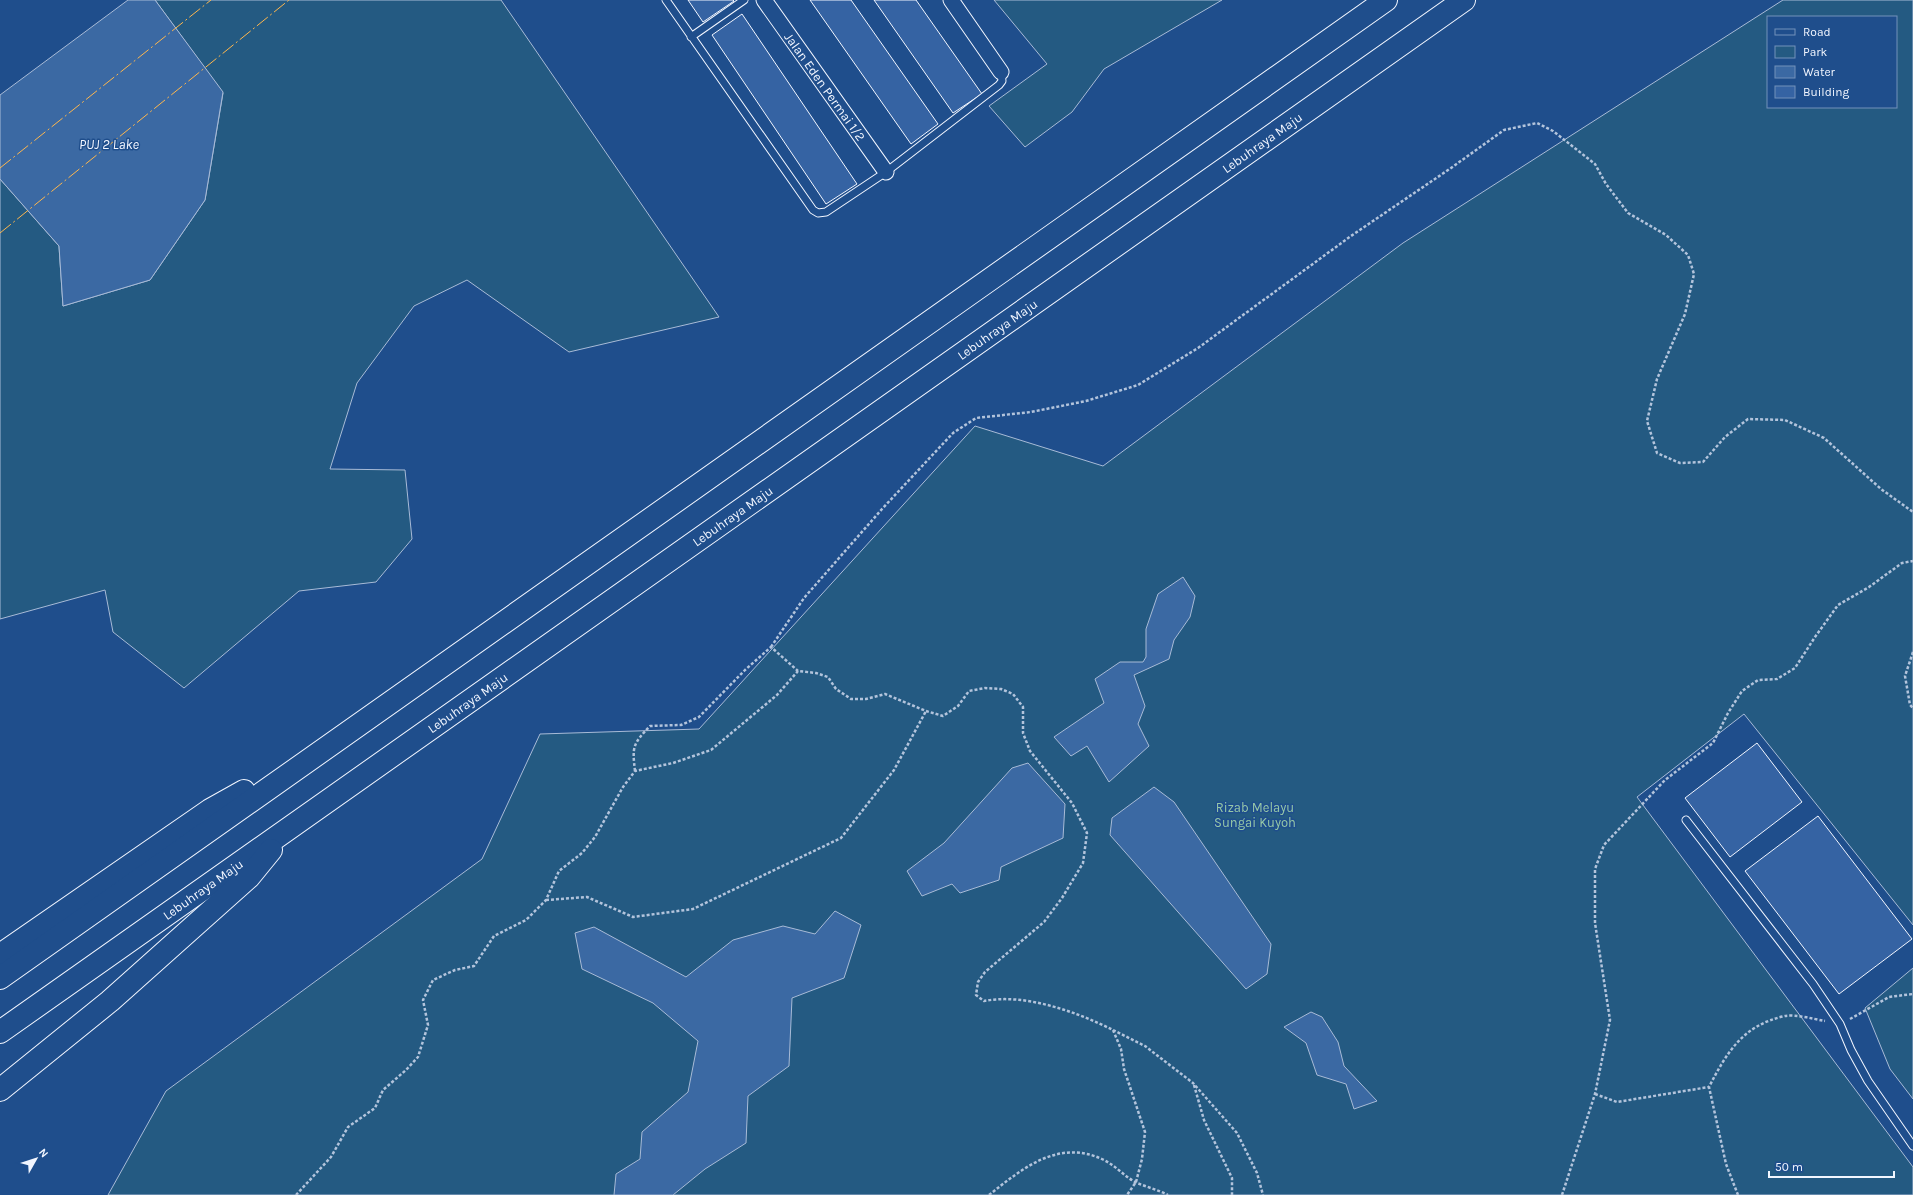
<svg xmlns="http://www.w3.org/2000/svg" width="1913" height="1195" font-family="Karla,sans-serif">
<rect width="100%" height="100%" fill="#1f4e8c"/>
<!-- green -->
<path fill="#245a82" stroke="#a8bbd7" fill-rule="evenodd" d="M155 0H501L719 317 569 352 467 280 414 306 357 383 330 469 405 470 412 539 376 582 299 591 184 688 113 632 105 590 0 619V179L59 246 63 306 150 280 205 200 223 93Z
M994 0H1222L1104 69 1072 112 1025 147 989 106 1047 64Z
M1783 0H1913V925L1744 714 1637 797 1913 1167V1195H108L166 1091 482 859 540 734 699 729 975 426 1103 466 1403 243ZM1768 17H1896V107H1768Z
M1913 968V1099L1890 1069 1865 1008Z"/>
<!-- water -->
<path fill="#3b69a3" stroke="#a8bbd7" d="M128 0H155L223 92 205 200 150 280 63 306 59 246 0 179V95Z
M1183 577 1195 596 1190 617 1174 640 1169 659 1134 675 1145 706 1138 724 1149 746 1109 782 1087 746 1071 756 1054 737 1104 703 1095 679 1120 662H1143L1146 657V629L1158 594Z
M1028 763 1065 804 1063 838 1001 867 999 880 960 893 952 884 922 896 907 871 944 843 1012 768Z
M1154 787 1174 802 1271 944 1267 974 1246 989 1110 835 1112 818Z
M835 911 861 925 844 978 792 998 789 1066 748 1096 746 1143 705 1169 673 1195H614L616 1174 640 1159 642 1132 688 1092 698 1041 653 1003 582 969 575 933 594 927 686 977 733 940 783 926 815 934Z
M1311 1012 1322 1017 1338 1042 1344 1066 1377 1101 1354 1109 1346 1084 1317 1075 1306 1043 1284 1027Z"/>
<!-- building -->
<path fill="#3563a3" stroke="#f2f6ff" d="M688 0H733L734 1 703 22Z
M810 0H851L938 124 911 144Z
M874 0H916L982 94 953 113Z
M742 14 857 184 826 204 712 35Z
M1757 743 1802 802 1730 857 1685 798Z
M1818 816 1912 939 1839 994 1745 871Z"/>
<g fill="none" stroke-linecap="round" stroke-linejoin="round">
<defs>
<path id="lane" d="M666 0 813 210 818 213 826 212 886 172 999 85 1002 81 1001 72
M691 37 744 0
M1686 820 1813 984 1840 1024 1851 1050 1868 1081 1913 1146"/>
<g id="street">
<path id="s1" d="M764 0 886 172"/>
<path d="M951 0 1001 72"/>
</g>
<g id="highway">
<path d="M0 955 210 810 244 791"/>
<path d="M0 978 1386 0"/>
<path id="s2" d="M0 1032 1464 0"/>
<path d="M0 1090 110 1001 249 877 271 850"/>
</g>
</defs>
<!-- lane casing -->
<use href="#lane" stroke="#f2f6ff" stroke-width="9"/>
<!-- street casing -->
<use href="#street" stroke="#f2f6ff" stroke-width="17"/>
<!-- highway casing -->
<use href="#highway" stroke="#f2f6ff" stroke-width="24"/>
<!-- path -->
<path stroke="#b3c4dc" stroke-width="2.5" stroke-dasharray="3 2" stroke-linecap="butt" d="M771 647 804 598 882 509 953 433 976 418 1031 412 1086 401 1138 385 1198 348 1351 236 1451 168 1504 130 1537 123 1553 131 1595 164 1606 184 1628 213 1666 235 1688 255 1694 274 1685 314 1657 379 1647 421 1657 453 1680 463 1703 462 1725 437 1748 419 1785 420 1824 438 1881 489 1913 512
M1913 652 1905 676 1910 705 1913 708
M635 771C632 746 633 744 650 726L681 725 699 717 745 670 771 647 798 671
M546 900 587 897 633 917 693 909 841 838 894 770 926 711
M1850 1019 1889 997 1913 994
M1113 1030 1145 1046 1193 1083 1237 1133 1257 1173 1263 1195
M1194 1085 1204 1120 1232 1178V1195
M1595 1094 1617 1102 1709 1087
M296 1195 331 1157 348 1127 375 1108 383 1090 406 1070 418 1057 428 1025 423 1000 433 980 455 970 474 966 494 936 526 920 546 900 559 871 582 853 595 837 623 787 635 771 673 763 711 750 777 695 798 671 816 673 828 677 836 689 851 699H866L885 694 926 711 943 716 958 706 969 691 985 688 1001 689 1013 694 1023 707V733L1030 751 1072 803 1087 833 1083 863 1062 898 1044 922 985 972 978 982 976 995 984 1001C1025 993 1077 1012 1113 1030L1121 1049 1124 1069 1145 1132 1142 1159 1136 1182 1127 1195
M989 1195C1023 1168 1059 1138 1104 1160 1116 1166 1125 1177 1137 1183 1147 1187 1158 1190 1168 1195
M1562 1195 1595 1094 1610 1020 1595 923V869L1604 845 1665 780 1713 743 1728 713 1742 691 1758 680 1777 679 1795 668 1815 637 1838 605 1869 587 1902 563 1913 561
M1738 1195 1726 1164 1709 1087C1727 1052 1743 1025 1785 1016 1795 1014 1814 1019 1825 1021"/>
<!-- lane -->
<use href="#lane" stroke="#1f4e8c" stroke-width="7"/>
<!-- street -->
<use href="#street" stroke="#1f4e8c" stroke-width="15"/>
<!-- highway -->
<use href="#highway" stroke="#1f4e8c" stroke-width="22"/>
<!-- power -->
<path stroke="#ffb74d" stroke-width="1" stroke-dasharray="14 3 2 3" stroke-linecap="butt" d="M0 168 211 0
M0 233 289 0"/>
</g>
<g text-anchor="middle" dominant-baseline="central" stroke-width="3" stroke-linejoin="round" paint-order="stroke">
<!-- street labels -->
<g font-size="13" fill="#f2f6ff" stroke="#1f4e8c">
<text stroke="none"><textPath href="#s1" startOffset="106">Jalan Eden Permai 1/2</textPath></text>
<text stroke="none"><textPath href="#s2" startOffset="1544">Lebuhraya Maju</textPath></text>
<text stroke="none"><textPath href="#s2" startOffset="1220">Lebuhraya Maju</textPath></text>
<text stroke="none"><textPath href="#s2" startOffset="896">Lebuhraya Maju</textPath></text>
<text stroke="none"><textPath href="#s2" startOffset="572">Lebuhraya Maju</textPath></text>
<text stroke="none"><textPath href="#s2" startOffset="248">Lebuhraya Maju</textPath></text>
</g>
<!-- park labels -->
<g font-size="13" fill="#97c8a6" stroke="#1f4e8c">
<text x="1255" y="807">Rizab Melayu<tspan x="1255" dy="15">Sungai Kuyoh</tspan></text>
</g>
<!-- water labels -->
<g font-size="14" font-style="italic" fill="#f2f6ff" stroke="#1f4e8c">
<text x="109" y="144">PUJ 2 Lake</text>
</g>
</g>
<!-- legend -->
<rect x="1767" y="16" width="130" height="92" fill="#1f4e8c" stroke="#7391ba"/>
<rect x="1775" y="29" width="20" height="6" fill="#1f4e8c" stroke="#7391ba"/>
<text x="1803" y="36" font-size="12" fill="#f2f6ff">Road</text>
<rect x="1775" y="46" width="20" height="12" fill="#245a82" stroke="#7391ba"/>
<text x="1803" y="56" font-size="12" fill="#f2f6ff">Park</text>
<rect x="1775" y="66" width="20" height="12" fill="#3b69a3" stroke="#7391ba"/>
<text x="1803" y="76" font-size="12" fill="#f2f6ff">Water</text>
<rect x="1775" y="86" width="20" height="12" fill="#3563a3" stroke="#7391ba"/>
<text x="1803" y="96" font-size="12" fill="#f2f6ff">Building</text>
<!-- north arrow -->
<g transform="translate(36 1159) rotate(51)" stroke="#1f4e8c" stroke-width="3" paint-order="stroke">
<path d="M0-3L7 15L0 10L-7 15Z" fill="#f2f6ff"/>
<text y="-6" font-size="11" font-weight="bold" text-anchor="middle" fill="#f2f6ff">N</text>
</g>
<!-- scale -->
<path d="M1769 1171v6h125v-6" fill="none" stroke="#f2f6ff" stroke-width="2"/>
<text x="1775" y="1171" font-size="12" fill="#f2f6ff" stroke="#1f4e8c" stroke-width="3" paint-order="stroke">50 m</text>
</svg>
